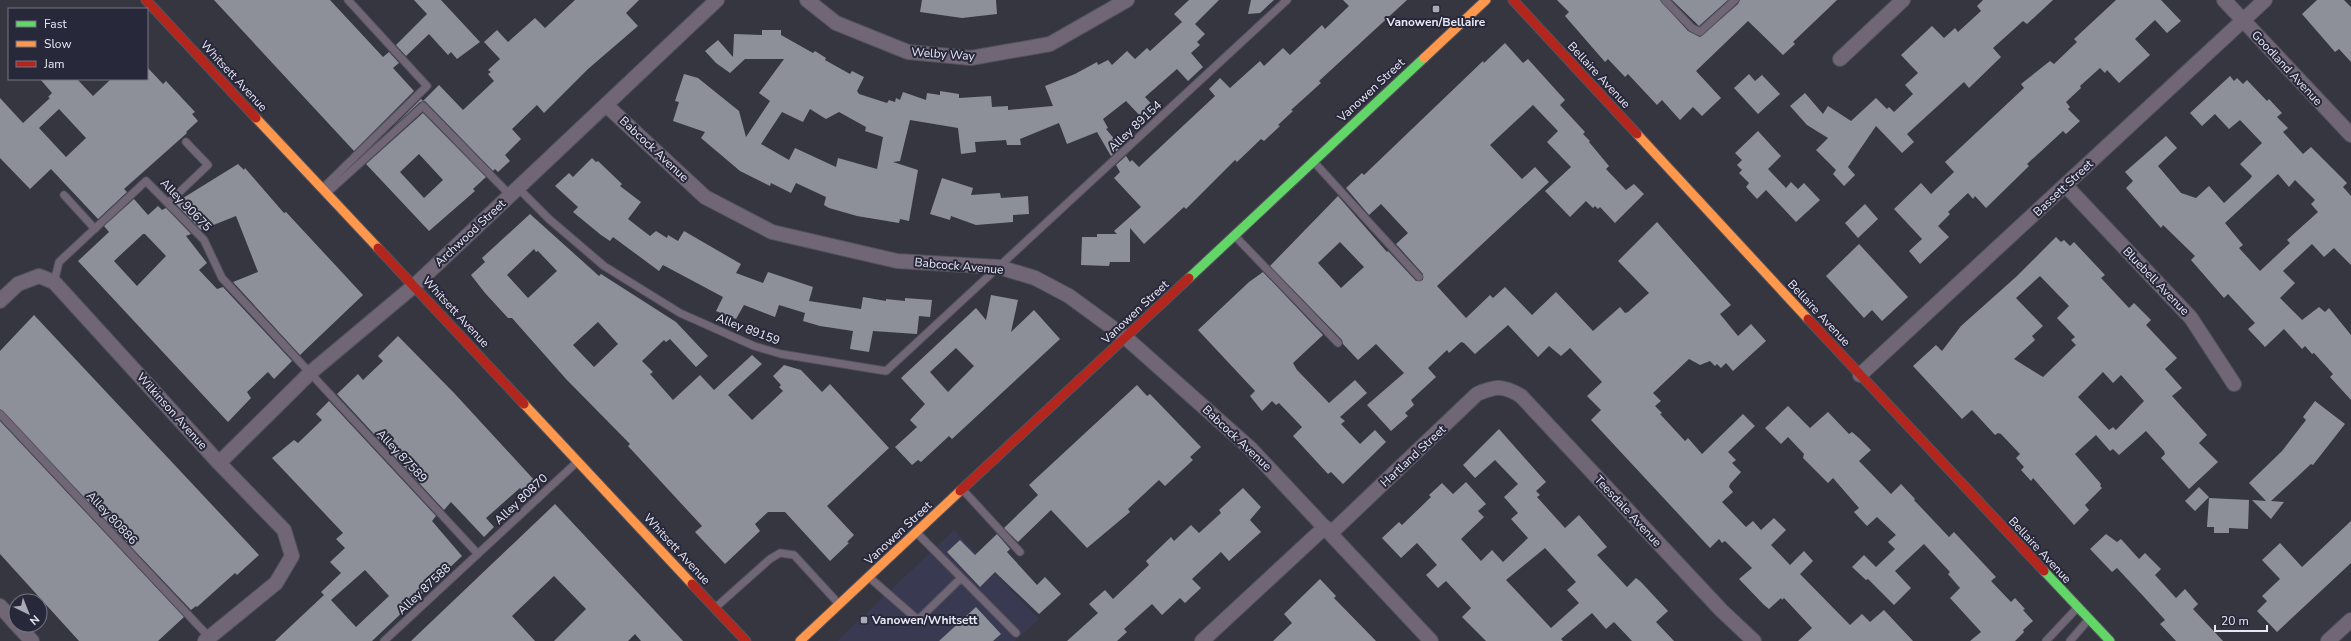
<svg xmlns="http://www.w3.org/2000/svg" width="2351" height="641" font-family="'Nunito Sans',sans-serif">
<rect width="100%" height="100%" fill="#363641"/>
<!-- built -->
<path fill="#393951" d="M954 530 1039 619 1015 641H837Z"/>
<!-- building -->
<path fill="#8d9099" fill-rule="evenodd" d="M214 0H330L383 57 389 52 399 63 393 68 414 91 354 151Z
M414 0H441L480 42 457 59 451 52 448 55 429 34 406 56 396 45 427 14Z
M575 0H639L626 13 638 26 588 69 544 113 537 105 512 129 521 139 505 155 510 161 498 172 495 169 493 171 425 101 420 102 392 128 421 99 423 101 439 85 463 110 494 81 488 74 491 72 488 70 500 59 484 42 497 30 508 42 535 18 545 28Z
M922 0H996L997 14 962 18 920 12Z
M1189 0H1219L1195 24 1205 34 1197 42 1200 45 1191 53 1203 67 1188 81 1177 69 1145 97 1157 110 1147 120H1144L1126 101 1103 119 1108 128 1106 129 1121 147 1111 156 1097 132 1067 144 1059 123 1020 139 1021 145H1007L1006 140 975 142 976 152 961 154 958 128 910 120 900 161 893 162 918 170 909 221 900 219 899 223 857 216 829 208 824 205 826 197 796 183 791 193 771 183 770 186 740 171 701 138 705 132 673 121 679 102 675 101 684 74 698 78 739 111 746 137 770 101 759 93 784 59H745L730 73 716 63 705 51 718 40 733 57 734 34 762 35V30H781V35L813 53 815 51 826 58 825 60 850 74 852 71 864 77 857 91 859 94 887 103 889 100 895 102 896 98 900 100 903 92 926 100 927 93 940 95V91L959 94V98L991 96 992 107 1008 106V110L1053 106 1045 86 1075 74 1097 62 1098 65 1108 60 1112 65 1127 51 1135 59 1147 48 1150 51 1182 22 1174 14ZM810 109 826 119 839 112 866 127 865 131 883 137 877 169 838 158 836 167 795 148 789 160 761 144 782 112 803 122Z
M1251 0H1274L1260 13 1248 14Z
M1343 0H1407L1319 81 1321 83 1291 110 1293 111 1278 125 1280 126 1264 141 1261 139 1237 162 1235 160 1186 209 1184 207 1144 244 1130 228V262H1110L1109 266 1081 265 1082 237H1097V234H1117L1114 231 1141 207 1114 178 1120 172 1116 165 1126 156 1130 162 1132 160 1139 167 1215 96 1209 89 1220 78 1230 88 1260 61 1264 66 1283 48 1290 55 1322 25 1325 29 1349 6Z
M1557 0H1660L1688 31 1700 37 1738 4 1740 0H1837L1793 42 1795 44 1783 55 1748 21 1696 71 1721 98 1702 116 1693 107 1680 120 1662 100 1657 105 1628 74 1625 77 1608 59 1605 62 1565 16 1569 12Z
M1672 0H1728L1699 26Z
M1983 0H2053L2027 24 2023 21 1993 48 2001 57 1969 88 1964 82 1907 134 1914 142 1902 153 1876 126 1848 167 1855 175 1844 186 1833 174 1836 170 1816 150 1828 138 1807 125 1790 106 1805 93 1823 114 1828 106 1851 121 1876 98 1887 109 1889 107 1894 112 1913 94 1905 85 1918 73 1901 55 1932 26 1944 38 1955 28 1958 32 1981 11 1977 6Z
M2116 0H2161L2181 21 2167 33 2155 20 2135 39 2150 55 2119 83 2107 70 2105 73 2100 68 2080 86 2081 88 2066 102 2070 107 2068 109 2080 121 2066 134 2063 131 2027 164 2029 166 1986 208 1975 196 1973 199 1968 193 1948 212 1950 214 1938 226 1949 237 1920 264 1909 251 1922 239 1894 209 1921 183 1931 194 1954 172 1945 162 2024 88 2021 84 2050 61 2054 64 2077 42 2074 39Z
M2317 0H2344L2351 7V62L2339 49 2335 52 2302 14Z
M1505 43 1523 63 1528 59 1565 100 1560 105 1585 132 1583 134 1590 141 1589 142 1609 166 1606 169 1626 190 1634 184 1644 194 1615 223 1600 207 1598 209 1595 206 1593 208 1586 201 1570 217 1545 191 1571 167 1547 142 1558 131 1533 105 1490 145 1522 179 1535 167 1549 182 1437 286 1466 318 1490 295 1493 298 1505 287 1532 315 1556 292 1593 331 1620 307 1625 313 1628 312 1649 293 1618 261 1657 222 1731 305 1720 314 1738 336 1751 324 1766 341 1733 371 1726 363 1721 368 1717 364 1715 366 1710 361 1700 365 1689 359 1653 393 1661 401 1655 406 1662 413 1660 414 1685 441 1688 438 1702 454 1743 414 1755 426 1728 452 1736 460 1732 463 1741 472 1730 484 1729 487 1733 492 1722 502 1746 527 1753 521 1761 530 1774 518 1786 530 1771 545 1790 565 1804 551 1813 561 1800 574 1850 625 1862 614 1870 622 1884 610 1913 641H1798L1812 628 1784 598 1782 600 1781 598 1769 609 1764 605 1739 579 1752 568 1725 541 1722 543 1719 539 1710 548 1591 420 1601 410 1587 396 1602 382 1570 348 1561 356 1549 346 1538 357 1508 325 1475 354 1464 343 1461 342 1449 353 1447 350 1428 368 1436 377 1411 400 1414 405 1405 413 1408 416 1391 431 1367 405 1404 373 1376 344 1358 360 1343 344 1342 340 1270 266 1338 196 1387 252 1388 251 1416 281 1423 280V274L1396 244 1408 233 1381 204 1369 215 1346 188 1362 173 1364 175 1483 61 1484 63ZM1340 242 1364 267 1341 288 1318 263Z
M147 67 163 84 166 81 195 112 192 114 198 121 186 132 187 133 124 189 127 192 98 219 51 169 30 189 0 158V98L23 123 50 98 48 97 52 93 40 79H77L93 96 111 79H147ZM59 109 86 138 66 157 39 128Z
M1749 74 1755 81 1762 75 1780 94 1758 114 1734 88Z
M2230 76 2234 81 2237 78 2243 84 2247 80 2267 101 2269 99 2282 113 2277 117 2288 128 2283 132 2303 154 2311 147 2347 183 2343 187 2351 196V265L2334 248 2324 257 2312 244 2283 271 2295 283 2280 298 2302 320 2319 307 2325 312 2329 308 2351 335V400L2330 377 2333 374 2314 353 2312 354 2305 346 2302 349 2284 329 2265 347 2248 329 2255 323 2228 294 2224 298 2191 260 2195 256 2163 225 2161 228 2126 188 2133 181 2125 172 2166 136 2177 148 2158 166 2181 193 2196 198 2209 186 2224 203 2250 179 2252 176 2240 164 2262 143 2240 120 2229 129 2215 114 2202 126 2190 113ZM2278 174 2289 187 2295 180 2315 200 2311 204 2318 212 2287 240 2290 243 2260 271 2239 248 2243 245 2225 223Z
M423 113 486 177 473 189 475 191 429 231 366 164ZM419 154 443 180 424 198 400 172Z
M1758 131 1781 156 1768 169 1786 188 1791 182 1798 189 1804 183 1820 200 1796 222 1766 190 1757 199 1746 187 1749 183 1739 173 1742 170 1737 165 1742 160 1735 153Z
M592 158 596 162 598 161 622 184 620 186 641 202 628 219 650 236 656 231 667 238 668 235 678 241 684 231 741 264 736 273 763 283 768 272 813 287 809 301 861 309 863 297 886 301V299L905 301V298L932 300 930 317 919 316 917 334 873 331 869 352 850 349 853 331 820 326 803 321 805 313 779 305 775 317 744 305 736 319 716 311 723 297 663 265 659 271 613 237 610 241 601 235 573 212 578 207 555 186 569 173 573 177Z
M238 164 244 170 245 168 284 213 286 212 363 295 300 355 233 282 258 272 236 216 201 230 175 203Z
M942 178 973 188 971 195 1000 193 1001 198 1028 196 1029 214 1013 215V222L976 225 951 216 950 220 930 214Z
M134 199 148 215 158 206 162 210 166 208 191 234 186 236 207 263 199 270 217 289 223 287 292 361 274 379 268 372 247 392 251 398 228 422 78 261 109 232 104 226ZM143 234H145L166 256 137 286 114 261Z
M1865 204 1878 219 1858 238 1845 223Z
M530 214 599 276 601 274 676 322 708 356 696 367 670 339 666 342 664 340 642 361 653 372 650 374 673 400 700 375 714 390 752 355 762 364 728 395 752 420 783 391 779 387 781 385 773 376 784 365 801 370 822 392 830 384 889 448 827 506 854 535 847 542 849 543 830 561 785 512H768L755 524 760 531 725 564 695 532 702 526 628 446 630 444 566 379 512 318H508L485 293 471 275 485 262 482 258ZM534 249 536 252 538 251 557 271 528 298 507 275ZM598 322 618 344 594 367 573 345Z
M2056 237 2061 242 2064 240 2070 246 2074 242 2105 275 2101 278 2129 308 2134 303 2151 320 2146 325 2177 358 2165 369 2182 388 2172 396 2207 435 2199 443 2218 462 2189 489 2161 458 2165 454 2164 451 2146 431 2119 455 2113 449 2110 451 2096 435 2075 454 2101 484 2100 486 2102 488 2085 505 2089 510 2074 525 2033 478 2031 481 2021 470 2024 467 2016 458 2020 454 2001 434 1998 433 1995 435 1972 410 1962 419 1913 366 1936 345 1942 351 1961 326 2017 276ZM2040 276 2069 306 2057 318 2075 337 2071 340 2076 345 2043 377 2014 359 2035 340 2032 336 2043 326 2016 298ZM2103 372 2113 383 2121 375 2144 401 2116 430 2113 427 2109 430 2078 397Z
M1859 244 1908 297 1882 321 1872 310 1864 318 1826 276Z
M1263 272 1323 335 1293 363 1297 370 1329 403 1355 380 1367 393 1340 417 1345 421 1341 424 1360 444 1375 430 1386 442 1343 484 1331 472 1328 474 1293 436 1302 427 1279 403 1276 405 1272 401 1262 411 1250 396 1255 391 1198 330 1249 282Z
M991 295 1018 300 1011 332 1034 310 1060 339 952 439 949 436 921 462 918 460 912 465 895 447 917 427 910 420 925 404 901 378 976 308 986 320ZM956 348 974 366 948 392 930 372Z
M34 315 259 555 237 575 235 573 197 607 196 606 191 610 0 409V351Z
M398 336 455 394 536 482 525 493 520 488 486 518 494 527 484 537 451 502 444 510 337 394 358 374 363 380 383 361 378 356Z
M1137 385 1147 396 1150 394 1201 447 1190 457 1193 460 1165 486 1159 480 1128 509 1130 512 1087 548 1051 510 1018 542 1004 528 1038 495 1029 485Z
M329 401 436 516 432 521 462 556 372 641H275L324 595 321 592 341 573 330 562 345 548 336 539 343 533 272 458 294 440 298 443 322 420 316 414ZM365 570 389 596 356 627 331 600Z
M2315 401 2345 424 2313 465 2311 464 2271 501 2284 502 2271 519 2252 500 2266 501 2249 483 2282 451 2306 420 2303 417Z
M1788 406 1810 428 1828 412 1849 434 1852 432 1859 438 1871 450 1859 461 1891 494 1901 484 1915 499 1914 500 1949 537 1954 532 1996 577 1991 581 2011 602 2015 598 2025 609 2023 610 2033 621 2023 630 2024 632 2015 641H1970L1981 632 1950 598 1960 588 1948 574 1950 572 1924 544 1895 571 1911 588 1894 605 1868 579 1866 580 1852 567 1864 555 1876 567 1895 549 1888 542 1896 535 1877 517 1867 526 1854 512 1859 508 1833 478 1828 483 1803 458 1804 454 1788 437 1781 444 1765 428Z
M0 421 184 617 158 641H79L0 554Z
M1499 429 1546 482 1536 491 1540 495 1537 497 1565 528 1579 515 1607 547 1597 555 1627 587 1636 578 1641 582 1668 611 1656 622 1674 641H1632L1614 622 1606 629 1592 613 1561 639 1563 641H1486L1462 617 1471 608 1446 581 1438 588 1426 575 1437 565 1417 543 1401 558 1382 538 1399 522 1402 525 1431 497 1429 495 1442 483 1453 494 1466 482 1486 504 1478 511 1484 517 1461 539 1481 561 1492 550 1503 562 1528 538 1511 519 1518 513 1504 497 1518 484 1495 460 1475 478 1463 465ZM1545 548 1576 582 1567 590 1579 603 1551 628 1506 580Z
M2199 487 2209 497 2195 511 2185 501Z
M1243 488 1261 507 1250 520 1261 532 1229 561 1221 552 1192 579 1201 588 1185 603 1180 598 1162 615 1152 604 1124 629 1127 632 1117 641H1067L1098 613 1089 604 1105 590 1113 599 1149 565 1146 561 1171 537 1174 541 1191 525 1199 533 1221 513 1219 510Z
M2209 498 2249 500 2248 529 2229 528V533H2214V527H2207Z
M555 504 683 641H641L635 634 628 641H554L586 609 554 576 512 616 535 641H411Z
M2351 521V563L2277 632 2257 611 2267 601 2262 596 2280 579 2262 560 2280 543 2302 567Z
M997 534 1010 549 1007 552 1037 585 1045 577 1061 594 1039 614 995 572 980 587 947 552 960 540 975 555Z
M2106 534 2117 542 2121 539 2139 559 2145 553 2161 569 2155 575 2176 598 2185 589 2198 604 2193 609 2223 641H2176L2160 624 2165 620 2145 598 2117 568 2112 572 2090 549Z
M1320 579 1336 596 1334 598 1376 641H1273L1292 623 1284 614Z
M976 607 1001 634 993 641H939Z"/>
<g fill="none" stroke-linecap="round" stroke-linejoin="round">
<defs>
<path id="lane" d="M1665 0 1692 28 1700 32 1735 0
M1313 161 1419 277
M323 188 427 86 348 0
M518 188 549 219 604 266 680 313 754 346 781 354 886 371 1287 0
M327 193 423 106 510 195
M64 195 95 229
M168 203 208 165 186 142
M1234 235 1338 343
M54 282 59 262 146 181 204 240 222 278 478 554
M0 414 209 637
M963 490 1020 552
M917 533 1016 633
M870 578 918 620 961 578
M715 608 770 559 780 553 794 555 839 604
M384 641 577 462
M2046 641 2078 607
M2070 641 2089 619"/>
<path id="street" d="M807 0 836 23 908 52 971 58 1050 44 1127 0
M2224 0 2351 135
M1840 59 1903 0
M606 105 705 197 772 232 897 261 999 267 1035 278 1069 296 1125 337 1251 449 1431 641
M2066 186 2191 318 2234 384
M0 301 18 284 39 276 54 282 219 463 284 530 292 556 276 583 205 641
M1860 375 2265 0
M219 463 310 373 415 285 717 0
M1331 533 1477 394C1496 386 1503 385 1521 396L1721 610 1754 641
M0 606 16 624
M17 625 32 641
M1202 641 1325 527
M2328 641 2351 620"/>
<path id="fast" d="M1189 278 1424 58
M2044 571 2110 641"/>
<path id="slow" d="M1424 58 1486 0
M256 118 378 248
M1637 134 1808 319
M524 404 692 584
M800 641 960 491"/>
<path id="jam" d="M146 0 256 118
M1513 0 1637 134
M378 248 524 404
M1808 319 2044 571
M960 491 1189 278
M692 584 746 641"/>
</defs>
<!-- lane casing -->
<use href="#lane" stroke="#53535d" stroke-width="9"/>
<!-- street casing -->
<use href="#street" stroke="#53535d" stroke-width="16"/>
<!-- fast casing -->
<use href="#fast" stroke="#53535d" stroke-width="11"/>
<!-- slow casing -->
<use href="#slow" stroke="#53535d" stroke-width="11"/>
<!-- jam casing -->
<use href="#jam" stroke="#53535d" stroke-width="11"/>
<!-- lane -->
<use href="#lane" stroke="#716676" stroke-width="7"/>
<!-- street -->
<use href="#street" stroke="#716676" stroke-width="14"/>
<!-- fast -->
<use href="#fast" stroke="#63d668" stroke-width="9"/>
<!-- slow -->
<use href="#slow" stroke="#ff974d" stroke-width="9"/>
<!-- jam -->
<use href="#jam" stroke="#b3261e" stroke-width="9"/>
</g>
<!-- markers -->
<g fill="#aaaab6" stroke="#28283b" stroke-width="1.5">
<rect x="1432" y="5" width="8" height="8" rx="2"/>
<rect x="860" y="616" width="8" height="8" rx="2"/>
</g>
<g text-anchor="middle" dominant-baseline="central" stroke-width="4" stroke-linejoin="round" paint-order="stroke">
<!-- poi labels -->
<g font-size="12" font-weight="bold" fill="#e8e8f5" stroke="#28283b">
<text x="1436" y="22">Vanowen/Bellaire</text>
<text x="872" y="620" text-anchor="start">Vanowen/Whitsett</text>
</g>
<!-- street labels -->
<g font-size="12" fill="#e8e8f5" stroke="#28283b">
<text transform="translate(943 54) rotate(4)">Welby Way</text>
<text transform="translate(2287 68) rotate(47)">Goodland Avenue</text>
<text transform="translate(1599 75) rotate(47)">Bellaire Avenue</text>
<text transform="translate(234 76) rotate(47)">Whitsett Avenue</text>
<text transform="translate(1371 90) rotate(-43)">Vanowen Street</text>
<text transform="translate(1135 126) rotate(-43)">Alley 89154</text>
<text transform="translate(654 149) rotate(43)">Babcock Avenue</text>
<text transform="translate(2063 188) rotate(-43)">Bassett Street</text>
<text transform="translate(186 205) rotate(46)">Alley 90675</text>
<text transform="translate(470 233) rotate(-43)">Archwood Street</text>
<text transform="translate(959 266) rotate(5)">Babcock Avenue</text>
<text transform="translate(2156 281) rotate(46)">Bluebell Avenue</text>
<text transform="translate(456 312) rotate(47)">Whitsett Avenue</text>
<text transform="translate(1135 312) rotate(-43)">Vanowen Street</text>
<text transform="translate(1819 313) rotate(47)">Bellaire Avenue</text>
<text transform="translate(748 329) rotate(21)">Alley 89159</text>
<text transform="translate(172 411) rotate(48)">Wilkinson Avenue</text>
<text transform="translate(1237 438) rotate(43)">Babcock Avenue</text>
<text transform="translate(402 456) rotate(47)">Alley 87589</text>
<text transform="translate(1413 456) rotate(-43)">Hartland Street</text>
<text transform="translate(521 499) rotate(-43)">Alley 80870</text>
<text transform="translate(1628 511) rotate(47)">Teesdale Avenue</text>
<text transform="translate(112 518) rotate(47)">Alley 80886</text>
<text transform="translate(898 533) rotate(-43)">Vanowen Street</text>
<text transform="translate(677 549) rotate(47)">Whitsett Avenue</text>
<text transform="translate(2040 550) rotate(47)">Bellaire Avenue</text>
<text transform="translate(424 589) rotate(-43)">Alley 87588</text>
</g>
</g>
<!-- legend -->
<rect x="8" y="8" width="140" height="72" fill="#28283b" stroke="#757585"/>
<rect x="16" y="21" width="20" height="6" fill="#63d668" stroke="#757585"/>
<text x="44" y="28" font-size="12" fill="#e8e8f5">Fast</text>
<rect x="16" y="41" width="20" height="6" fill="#ff974d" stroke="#757585"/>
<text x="44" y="48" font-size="12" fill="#e8e8f5">Slow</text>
<rect x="16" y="61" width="20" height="6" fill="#b3261e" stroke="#757585"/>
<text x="44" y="68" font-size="12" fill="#e8e8f5">Jam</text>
<!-- north arrow -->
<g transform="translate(28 613) rotate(137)"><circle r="19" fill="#28283b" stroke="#757585"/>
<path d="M0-3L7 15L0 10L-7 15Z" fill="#aaaab6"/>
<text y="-6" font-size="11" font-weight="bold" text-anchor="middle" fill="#e8e8f5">N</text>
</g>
<!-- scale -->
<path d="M2215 625v6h52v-6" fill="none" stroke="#e8e8f5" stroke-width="2"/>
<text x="2221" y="625" font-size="12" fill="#e8e8f5" stroke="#28283b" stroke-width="3" paint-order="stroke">20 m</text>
</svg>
